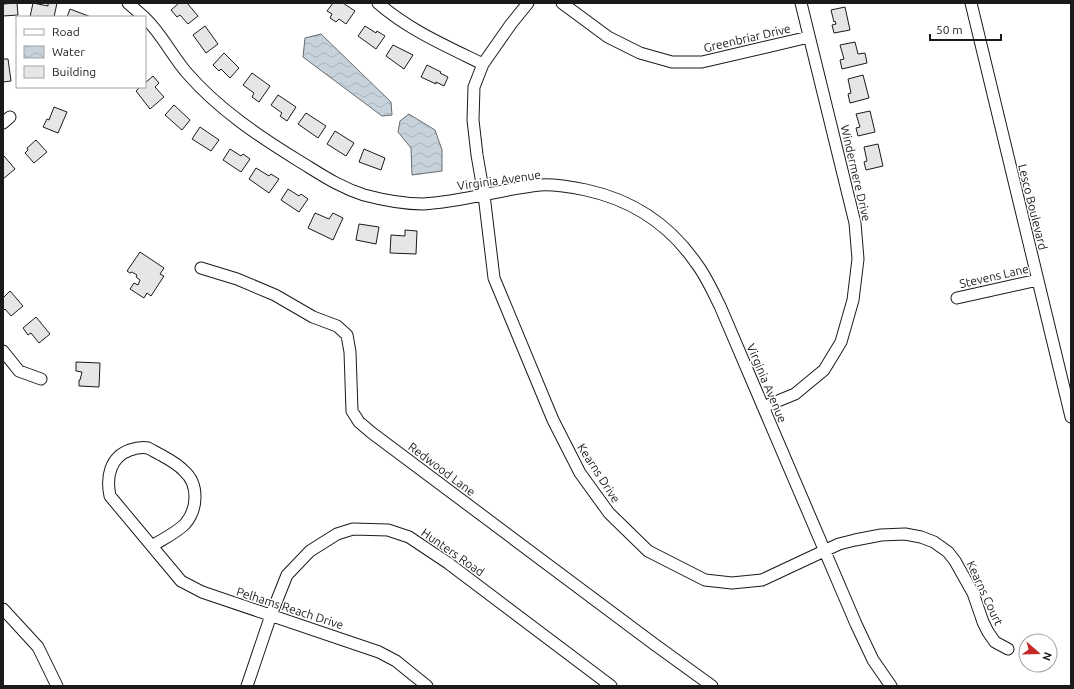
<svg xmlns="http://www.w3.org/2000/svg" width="1074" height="689" font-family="Ubuntu,sans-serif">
<defs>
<pattern id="water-waves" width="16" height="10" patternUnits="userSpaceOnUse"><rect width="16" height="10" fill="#c6d2dc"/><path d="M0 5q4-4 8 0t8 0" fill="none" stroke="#aab4bc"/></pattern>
</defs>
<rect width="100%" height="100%" fill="#fff"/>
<!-- water -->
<path fill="url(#water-waves)" stroke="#6a6a6a" d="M321 34 391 102 392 115 382 116 303 57 305 38Z
M409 114 435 130 442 150V171L412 175 411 148 398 132 400 121Z"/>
<!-- building -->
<path fill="#e6e6e6" stroke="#1a1a1a" d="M17 3 18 15 3 16V4Z
M33 3 48 6V3H57L54 17H30Z
M179 3H187L198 16 188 24 180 15 177 17 171 10Z
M333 3H343L355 11 346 24 339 19 336 22 330 18 332 14 327 11Z
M845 7 850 30 834 33 832 25 836 24 835 21 834 22 831 10Z
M70 9 91 17H67Z
M205 26 218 44 206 53 193 35Z
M365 26 376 33 377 31 385 36 376 49 358 36Z
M855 42 858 54 865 53 867 63 842 69 840 60 844 59 840 45Z
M393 45 413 55 404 69 386 56Z
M224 53 239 68 230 78 221 69 219 71 213 65Z
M3 59H8L11 81 3 82Z
M427 65 441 72 440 73 448 77 444 86 436 82V84L421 77Z
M252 73 270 86 259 102 252 97 254 93 243 85Z
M863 75 869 98 850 103 848 94 851 93 848 79Z
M153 76 159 83 155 87 164 97 150 109 136 91 140 87H145V83Z
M278 95 296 107 287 121 280 116 282 113 271 105Z
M174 105 190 120 182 130 165 115Z
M54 107 67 112 58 133 43 127 47 119 49 120Z
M870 111 875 132 858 136 856 128 860 127 856 114Z
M306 113 326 126 318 138 298 124Z
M200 127 219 140 211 151 192 139Z
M335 131 354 143 346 156 327 144Z
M36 140 47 152 34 163 25 153 28 150 27 148Z
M878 144 883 166 866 170 864 162 867 161 864 147Z
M230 149 241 156 243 154 250 159 241 172 223 160Z
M364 149 385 158 381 170 359 162Z
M4 156 15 169 3 179V157Z
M256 168 269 176 271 174 279 179 269 193 249 179Z
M288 189 299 196 301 194 308 199 299 212 281 200Z
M315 213 329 219 333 213 343 218 333 240 308 228Z
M359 224 379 227 376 244 356 240Z
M405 230 417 231 416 254 390 253 391 235 405 236Z
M140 252 164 268 160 274 164 276 151 296 147 293 144 298 130 289 134 283 138 285 140 280 136 277 137 275 132 272 130 273 127 271Z
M10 291 23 306 11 316 5 309 3 311V298Z
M36 317 50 334 39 343 31 333 28 335 23 328Z
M76 362 100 363 99 387 79 386V380H80L82 372 76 371Z"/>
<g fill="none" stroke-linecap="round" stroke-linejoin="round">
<defs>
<path id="minor" d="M128 3 144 17
M378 3C409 30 446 46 483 64
M528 3 511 24 483 64 474 87 473 120 477 155 484 195 494 278 553 420 580 473 609 513 648 551 705 580 732 583 762 580 839 544 855 540 881 535 905 534 921 537 934 542 948 552 955 561 973 593 983 622 988 632 995 642 1008 649
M562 3 608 37 640 53 672 62H702L809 37
M971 3 1071 417
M145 18C162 34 172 56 187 73 218 109 260 137 299 161 322 175 339 187 364 195 383 200 404 204 423 204 463 202 501 189 540 185 555 184 571 187 586 190 632 200 669 224 696 263 706 276 713 292 720 306L856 624 873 660 891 686
M3 123 10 117
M201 268 237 279 275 295 313 317 337 326 347 335 350 352 352 411 359 422 372 433 654 644 712 686
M957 298 1038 280
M3 351 19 371 41 379
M763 407 795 394 824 370 841 342 853 300 858 259 855 223 801 3
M152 546C163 539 176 533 185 524 198 509 199 484 184 471 178 464 170 460 161 455 157 453 152 450 148 448 142 447 136 448 130 450 110 457 106 477 110 496L181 581 202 592 379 652 396 661 427 686
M3 609 38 647 57 686
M247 686 271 615 287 575 310 551 337 534 353 529 388 530 409 537 448 563 611 686"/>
</defs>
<!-- minor casing -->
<use href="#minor" stroke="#1a1a1a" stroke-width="13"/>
<!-- minor -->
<use href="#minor" stroke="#fff" stroke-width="11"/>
</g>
<g text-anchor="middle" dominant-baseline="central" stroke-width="3" stroke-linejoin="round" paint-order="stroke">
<!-- street labels -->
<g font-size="12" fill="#1a1a1a" stroke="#fff">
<text transform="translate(747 38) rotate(-13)">Greenbriar Drive</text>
<text transform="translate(856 173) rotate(77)">Windermere Drive</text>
<text transform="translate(499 180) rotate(-8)">Virginia Avenue</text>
<text transform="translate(1033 207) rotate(76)">Lesco Boulevard</text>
<text transform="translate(994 276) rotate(-13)">Stevens Lane</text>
<text transform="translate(767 383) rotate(67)">Virginia Avenue</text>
<text transform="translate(442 469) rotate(37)">Redwood Lane</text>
<text transform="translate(599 473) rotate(57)">Kearns Drive</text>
<text transform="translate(453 552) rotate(35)">Hunters Road</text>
<text transform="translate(985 593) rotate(65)">Kearns Court</text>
<text transform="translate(290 608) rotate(18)">Pelhams Reach Drive</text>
</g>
</g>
<!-- border -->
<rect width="1074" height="689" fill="none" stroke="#1a1a1a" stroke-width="8"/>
<!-- legend -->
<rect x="16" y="16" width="130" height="72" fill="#ffffff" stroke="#a3a3a3"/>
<rect x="24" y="29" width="20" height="6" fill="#ffffff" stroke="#a3a3a3"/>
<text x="52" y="36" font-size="12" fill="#1a1a1a">Road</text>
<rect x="24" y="46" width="20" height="12" fill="url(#water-waves)" stroke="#a3a3a3"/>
<text x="52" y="56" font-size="12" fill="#1a1a1a">Water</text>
<rect x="24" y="66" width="20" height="12" fill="#e6e6e6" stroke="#a3a3a3"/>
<text x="52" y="76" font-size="12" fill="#1a1a1a">Building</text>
<!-- north arrow -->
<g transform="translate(1038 653) rotate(110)"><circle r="19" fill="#ffffff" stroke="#a3a3a3"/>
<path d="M0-3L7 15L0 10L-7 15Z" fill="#c62828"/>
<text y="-6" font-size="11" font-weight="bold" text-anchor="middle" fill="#1a1a1a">N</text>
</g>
<!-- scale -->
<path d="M930 34v6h71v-6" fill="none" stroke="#1a1a1a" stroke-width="2"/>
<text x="936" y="34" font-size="12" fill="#1a1a1a" stroke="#ffffff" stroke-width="3" paint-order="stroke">50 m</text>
</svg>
